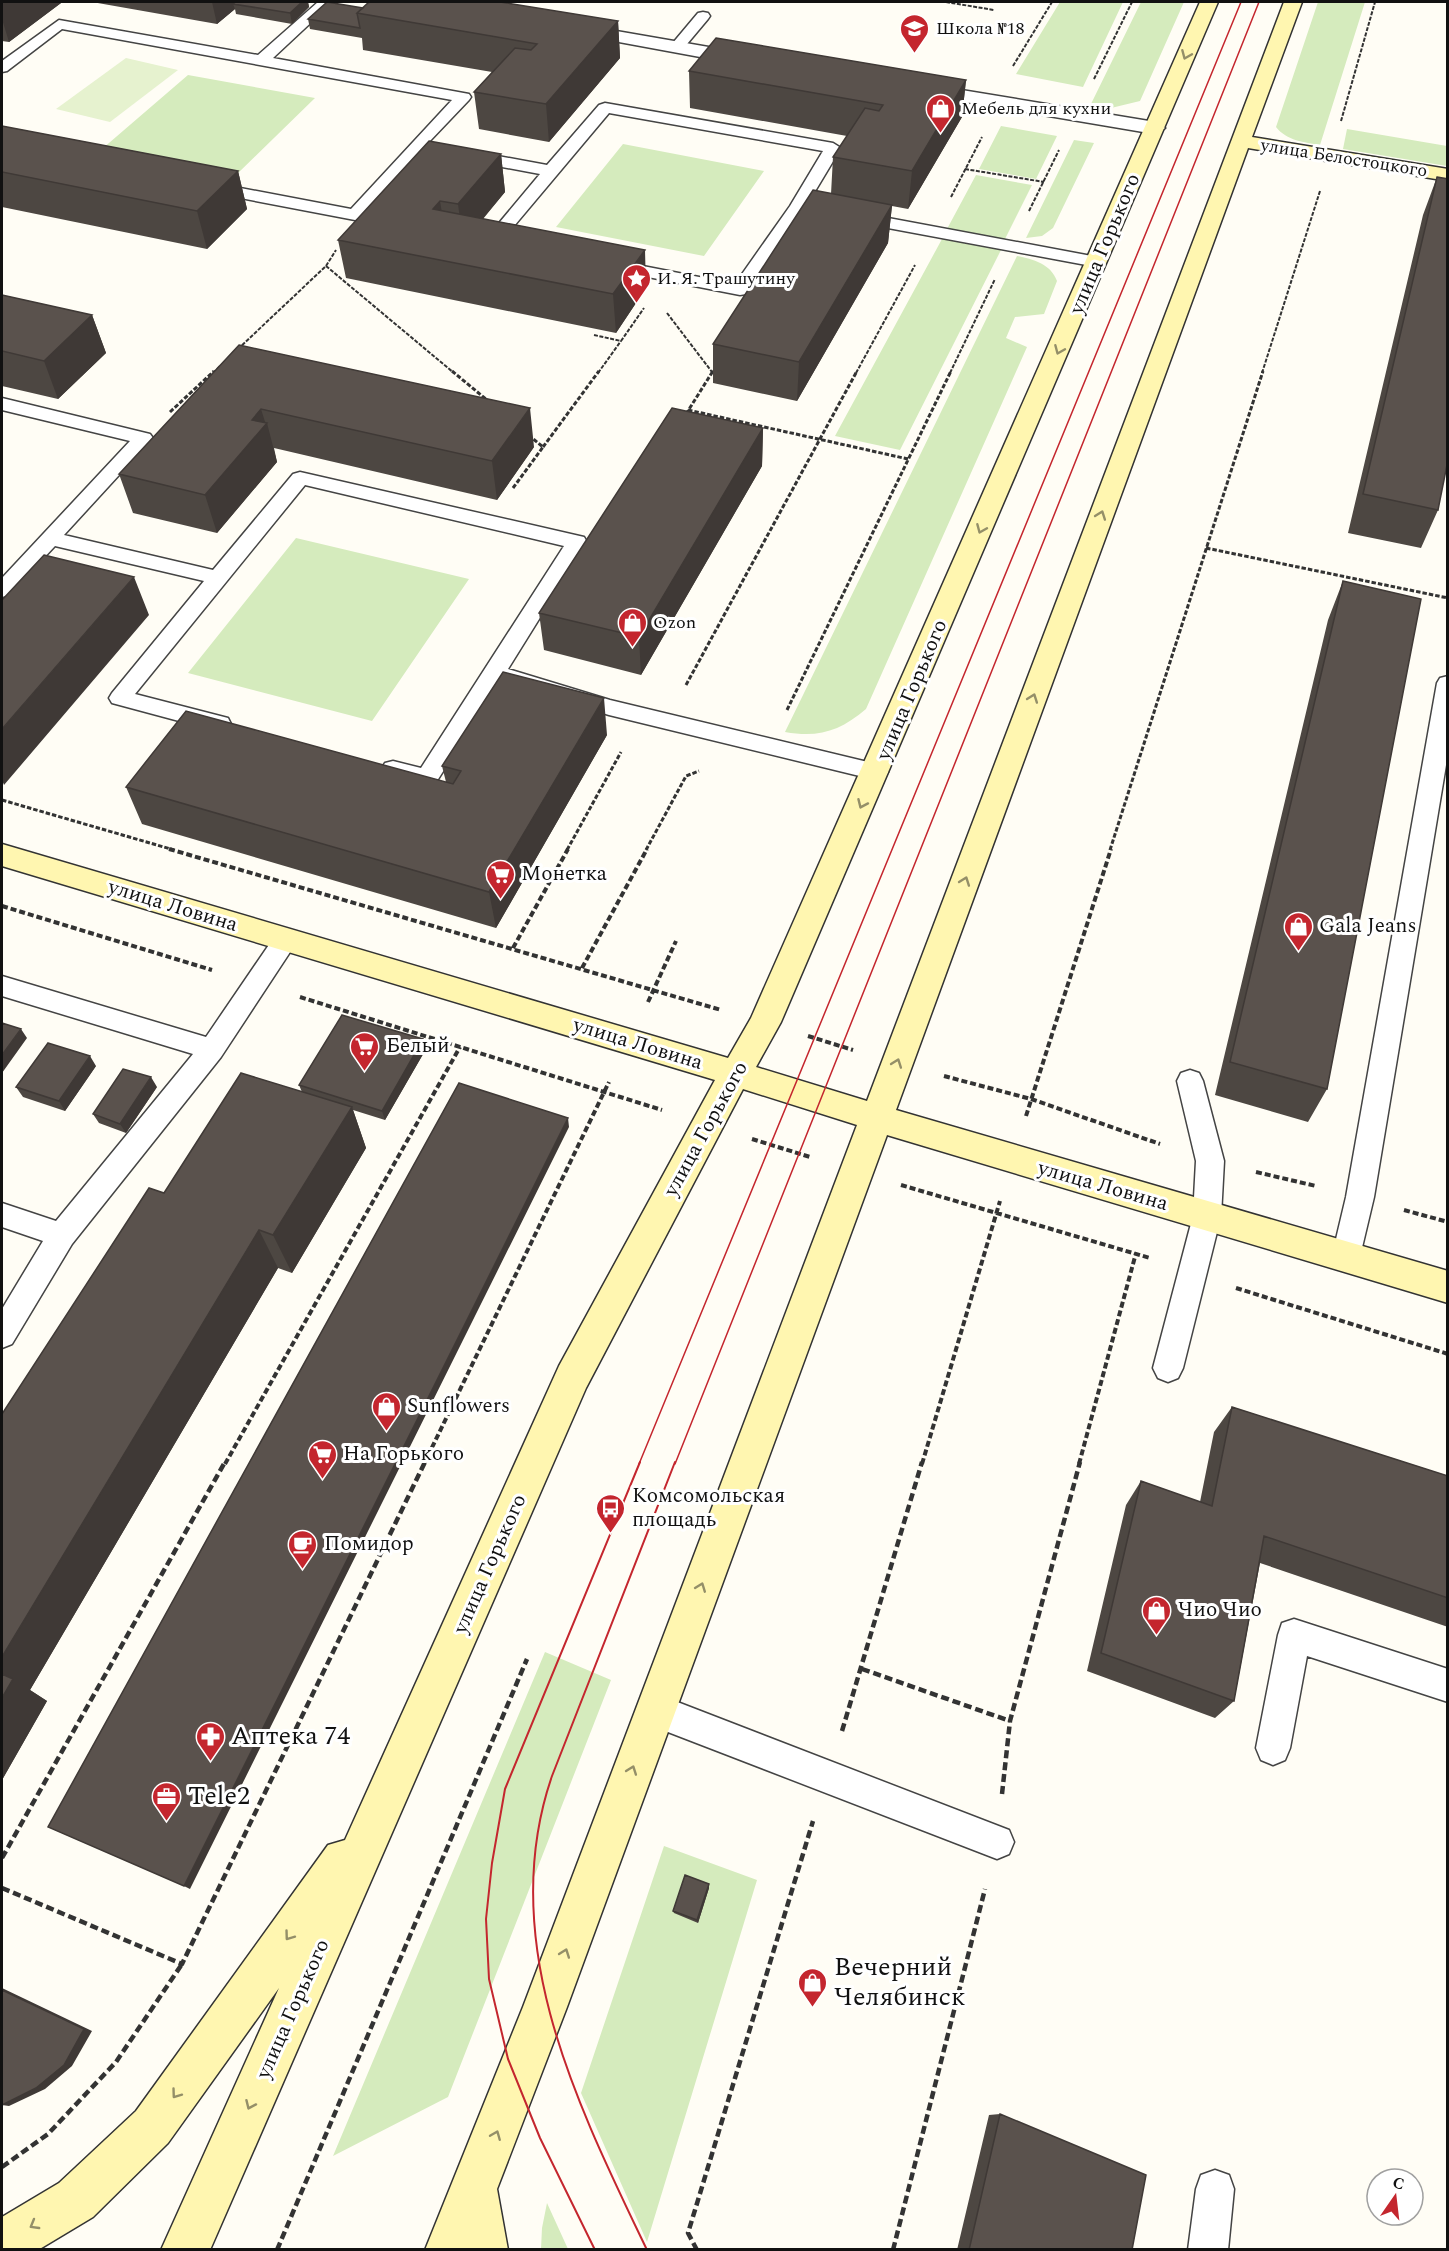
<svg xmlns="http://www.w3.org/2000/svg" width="1449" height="2251" font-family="Spectral,serif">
<rect width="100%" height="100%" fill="#fffdf5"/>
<!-- green -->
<path fill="#d5ebbd" d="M1060 2H1123L1083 87 1016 74Z
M1141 2H1184L1140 101 1111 108H1089Z
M1318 2H1365L1320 145C1304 142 1287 141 1276 127Z
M188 75 315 98 235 176 102 149Z
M1001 126 1057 136 1036 179 979 169Z
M1347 129 1447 146V166L1343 149Z
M1074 140 1094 143 1053 228 1042 236 1026 238Z
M623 144 764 171 704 256 556 227Z
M976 175 1032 185 1005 239 947 229Z
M942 239 1001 250 900 450 835 436Z
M1017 256C1033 259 1051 264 1057 281L1044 314 1015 317 1006 338 1027 347 866 709C840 731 819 738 785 732Z
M296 538 469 579 372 721 188 673Z
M545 1652 611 1680 448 2097 333 2156Z
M664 1846 757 1880 647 2242 581 2093Z
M547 2203 568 2249H541L542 2228Z"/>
<!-- pitch -->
<path fill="#e6f2cf" d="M126 58 178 70 110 122 56 109Z"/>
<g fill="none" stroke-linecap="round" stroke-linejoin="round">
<defs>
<path id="lane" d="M318 2H333L273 58 469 94 471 97 469 100 428 143 547 165 599 105 605 103 833 143 841 148 808 203 1097 257 1106 262 1097 267 802 212 746 294 740 295 612 270 603 265 612 260 735 284 790 206 823 151 609 113 504 238 515 244 506 249 487 245 484 241 540 174 421 152 361 219 355 220 209 192 201 187 209 182 351 209 452 100 62 29 7 71 2 72V61L59 20 258 55Z
M703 12 708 13 710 16 708 19 682 50H672L669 47 672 44 698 13Z
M2 398 150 434 153 438 64 535 213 570 293 474 300 472 584 537 587 542 508 669 610 700 876 764 884 766 888 772 884 778 876 780 609 715 500 682 435 784 427 786 385 775 381 769 385 763 393 761 421 768 564 546 305 485 135 694 228 718 231 724 228 730 220 732 112 703 109 698 112 693 204 581 55 546 9 595 2 597V578L130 441 2 410Z
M1448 676V753L1374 1197 1360 1256 1356 1265 1346 1269 1336 1265 1332 1256 1346 1197 1437 683 1440 678Z
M286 930 295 933 298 940 221 1057 72 1244 12 1344 2 1348V1309L43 1241 2 1227V1203L56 1221 193 1054 2 996V976L206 1037 277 933Z
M1190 1070 1199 1073 1203 1081 1224 1161 1221 1216 1183 1368 1178 1378 1168 1382 1158 1378 1153 1368 1193 1216 1196 1161 1177 1081 1181 1073Z
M1294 1619 1448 1669V1702L1307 1656 1290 1748 1285 1760 1273 1765 1261 1760 1256 1748 1278 1635 1282 1623Z
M654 1693 1009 1830 1014 1842 1009 1854 997 1859 642 1722 637 1710 642 1698Z
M1215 2170 1229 2175 1234 2189 1228 2250H1188L1196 2189 1201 2175Z"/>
<path id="street" d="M576 24 749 54 758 60 749 66 570 33 567 29 570 25Z
M919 83 1155 122 1165 128 1155 134 912 93 910 89 912 85Z"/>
<path id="secondary" d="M1200 2H1218L781 1022 756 1067 867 1101 1284 2H1302L1252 137 1448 169V181L1248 148 896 1110 1448 1271V1303L887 1135 567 2007 497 2189 508 2250H425L523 2007 857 1125 743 1089 586 1388 210 2250H161L279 1988 168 2143 93 2217 38 2250H2V2217L59 2183 136 2111 328 1845 345 1840 559 1366 715 1080 2 866V844L728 1058 751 1018Z"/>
</defs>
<!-- lane casing -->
<use href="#lane" stroke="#444" stroke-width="3"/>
<!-- street casing -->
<use href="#street" stroke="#444" stroke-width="3"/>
<!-- secondary casing -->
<use href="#secondary" stroke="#333" stroke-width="3"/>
<!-- path-far3 -->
<path stroke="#333" stroke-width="2" stroke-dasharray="4 1.5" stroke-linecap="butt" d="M946 2 994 10
M1013 66 1052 2
M1094 79 1132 2
M1341 121 1375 2
M965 169 1044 182
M951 197 982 137
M1029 211 1059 150
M326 266 454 373
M667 313 712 372
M594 335 621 341 644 308
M238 349 326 266 336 250
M213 373 220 366
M598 373 621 341
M712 373 716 367
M856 373 915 265
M950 373 995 279
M1262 373 1320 191"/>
<!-- path-far2 -->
<path stroke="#333" stroke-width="3" stroke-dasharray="4.5 2" stroke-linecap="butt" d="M452 371 487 400
M688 410 908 459
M170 412 214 371
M686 414 713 371
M543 447 599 371
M513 488 543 447 532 438
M1206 548 1448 598
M686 685 857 371
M787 710 951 371
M2 800 174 850
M567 850 621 752
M646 850 686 776 699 771
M1110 850 1263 371"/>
<!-- path-far1 -->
<path stroke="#333" stroke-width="4" stroke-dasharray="6 3" stroke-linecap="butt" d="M169 849 721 1010
M2 906 212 970
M513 948 568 849
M582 968 647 849
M300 997 662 1110
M648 1002 676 941
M808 1036 853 1050
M944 1076 1031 1099 1160 1144
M1026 1116 1111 849
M752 1139 810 1157
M1256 1172 1316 1186
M901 1185 1150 1258
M1404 1210 1448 1222
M1236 1288 1448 1354
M225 1464 460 1047
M424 1464 609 1082
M922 1464 1000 1201
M1079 1464 1136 1253"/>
<!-- path -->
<path stroke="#333" stroke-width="4.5" stroke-dasharray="8 4" stroke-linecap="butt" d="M862 1669 1010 1721
M842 1731 922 1462
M1002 1794 1010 1721 1080 1462
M2 1858 225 1462
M2 1888 182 1964 425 1462
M2 2167 48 2134 116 2062 182 1964
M277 2250 527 1659
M697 2250 688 2233 813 1821
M893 2250 985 1889"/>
<!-- lane -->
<use href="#lane" fill="#fff" fill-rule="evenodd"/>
<!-- street -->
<use href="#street" fill="#fff" fill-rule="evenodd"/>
<!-- secondary -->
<use href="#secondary" fill="#fff6b0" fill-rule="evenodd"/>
<!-- tram-far1 -->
<path stroke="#c4262e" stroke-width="1.5" d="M639 1464 1241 2
M675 1464 1259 2"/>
<!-- tram -->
<path stroke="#c4262e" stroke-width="2" d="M595 2250 540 2138 508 2059 489 1979 486 1919 492 1863 505 1789 640 1462
M647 2250C577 2104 495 1941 552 1776L675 1462"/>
</g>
<!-- wall -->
<path fill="#4d4742" d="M2 2 61 3 9 42 2 41Z
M92 2H308L309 7 292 24 236 14 235 9 217 24Z
M363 8 618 21 620 58 549 142 479 129 474 92 492 72 363 50 362 38 310 29 308 19Z
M689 71 966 80 962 117 908 209 892 206 888 243 797 401 713 383V344L831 194 833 157 847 136 690 108Z
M2 126 238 171 247 209 207 249 2 207Z
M501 154 505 192 483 219 646 288 616 333 346 278 338 240Z
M1437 177 1438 510 1421 548 1348 533 1423 215Z
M2 295 92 315 106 353 58 399 2 386Z
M239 345 534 447 497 500 274 448 277 462 217 533 133 513 119 474Z
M763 428 762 466 641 675 544 650 539 613Z
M1343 581 1327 1089 1308 1122 1215 1095 1328 620Z
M607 735 496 928 142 824 126 787 446 782 442 766Z
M423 1039 426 1049 385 1120 353 1110 366 1148 292 1273 278 1268 30 1690 47 1701 2 1780V1414L164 1193 302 1092 299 1085Z
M96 1066 65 1111 23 1097 16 1087Z
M157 1087 126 1133 99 1123 93 1114Z
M1232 1407 1448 1476V1627L1260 1563 1234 1701 1215 1718 1087 1671 1126 1505 1141 1481 1200 1502 1214 1432Z
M709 1884V1888L698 1923 674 1913 673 1911Z
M1000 2114 1132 2250H957L989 2115Z"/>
<!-- shaded-wall -->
<path fill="#3f3936" d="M3 2H60L61 3 9 42 2 19V3Z
M212 2H244L233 4 235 9 217 24Z
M302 2H308L309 7 292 24 290 13Z
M618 21 620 58 549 142 546 104Z
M966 80 962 117 908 209 912 171Z
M501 154 505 192 463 242 458 204Z
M238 171 247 209 207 249 197 211Z
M440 201 446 239 433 209Z
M892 205 888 243 797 401 799 362Z
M645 250 646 288 616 333 613 294Z
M92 315 106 353 58 399 44 361Z
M530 408 534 447 497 500 492 461Z
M261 409 266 425 267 423 277 462 217 533 205 495 252 420Z
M763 428 762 466 641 675 639 637Z
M134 577 149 615 4 785 2 780V729Z
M604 698 607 735 496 928 489 892Z
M21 1029 27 1038 2 1073V1055Z
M423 1039 426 1049 385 1120 382 1111Z
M90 1056 96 1066 65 1111 59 1101Z
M151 1077 157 1087 126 1133 120 1124Z
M352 1107 366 1148 292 1273 273 1235Z
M568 1118 569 1127 190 1889 184 1886Z
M259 1230 278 1268 30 1690 47 1701 2 1780V1657Z
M709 1884V1888L698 1923 697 1920Z
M2 1988 92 2031 72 2066 45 2089 9 2106 2 2105Z"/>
<!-- building -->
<path fill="#5a524d" stroke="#3f3936" stroke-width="1.5" d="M236 2H302L290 13 233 4Z
M327 2 363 8 357 13 360 28 308 19Z
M369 2H500L618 21 546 104 474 92 515 48 531 50 537 44 357 13Z
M716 38 966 80 912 171 833 157 865 108 879 111 883 105 689 71Z
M2 126 238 171 197 211 2 172Z
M429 141 501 154 458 204 440 201 433 209 645 250 613 294 338 240Z
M1437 177 1448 179V460L1438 510 1363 494Z
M813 190 892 205 799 362 713 344Z
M2 295 92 315 44 361 2 351Z
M239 345 530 408 492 461 261 409 252 420 267 423 205 495 119 474Z
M672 408 763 428 639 637 539 613Z
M44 555 134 577 2 729V600Z
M1343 581 1421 599 1327 1089 1230 1062Z
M503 672 604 698 489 892 126 787 186 711 453 784 461 771 442 766Z
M342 1015 423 1039 382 1111 299 1085Z
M2 1023 21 1029 2 1055Z
M48 1043 90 1056 59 1101 16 1087Z
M123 1069 151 1077 120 1124 93 1114Z
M241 1073 352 1107 273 1235 259 1230 2 1657V1414L149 1188 164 1193Z
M459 1083 568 1118 184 1886 48 1827Z
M1232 1407 1448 1476V1598L1264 1536 1234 1701 1101 1653 1141 1481 1212 1506Z
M2 1674 13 1679 2 1698Z
M685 1875 709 1884 697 1920 673 1911Z
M2 1990 84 2029 64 2065 36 2088 2 2105Z
M1000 2114 1146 2175 1132 2250H969Z"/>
<!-- one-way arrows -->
<defs><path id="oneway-chevron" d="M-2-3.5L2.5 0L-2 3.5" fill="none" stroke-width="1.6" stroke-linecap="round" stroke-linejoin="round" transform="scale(1.5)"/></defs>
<g stroke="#948f68">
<use href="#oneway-chevron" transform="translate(1186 55) rotate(113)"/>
<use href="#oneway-chevron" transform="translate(1059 350) rotate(113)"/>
<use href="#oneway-chevron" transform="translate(1101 515) rotate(-70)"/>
<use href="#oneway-chevron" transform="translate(981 529) rotate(113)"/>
<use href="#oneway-chevron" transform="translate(1033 698) rotate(-70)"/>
<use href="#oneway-chevron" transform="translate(862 804) rotate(114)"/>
<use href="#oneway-chevron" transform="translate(965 881) rotate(-70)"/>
<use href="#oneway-chevron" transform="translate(897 1063) rotate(-70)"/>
<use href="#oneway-chevron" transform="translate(701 1587) rotate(-69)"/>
<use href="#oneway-chevron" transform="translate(632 1770) rotate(-70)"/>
<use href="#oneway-chevron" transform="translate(289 1936) rotate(126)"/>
<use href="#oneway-chevron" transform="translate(565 1953) rotate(-70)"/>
<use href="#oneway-chevron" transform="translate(176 2094) rotate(126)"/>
<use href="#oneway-chevron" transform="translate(250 2105) rotate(114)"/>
<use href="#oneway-chevron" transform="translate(496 2135) rotate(-68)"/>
<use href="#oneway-chevron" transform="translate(34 2225) rotate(150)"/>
</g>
<!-- icons -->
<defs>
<symbol id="school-pin" viewBox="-11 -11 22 30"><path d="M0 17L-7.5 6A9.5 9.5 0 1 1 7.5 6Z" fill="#c4262e" stroke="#fff"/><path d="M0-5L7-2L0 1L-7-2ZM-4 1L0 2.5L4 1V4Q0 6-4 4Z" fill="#fff"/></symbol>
<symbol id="shop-pin" viewBox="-11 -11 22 30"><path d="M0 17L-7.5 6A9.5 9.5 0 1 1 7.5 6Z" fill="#c4262e" stroke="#fff"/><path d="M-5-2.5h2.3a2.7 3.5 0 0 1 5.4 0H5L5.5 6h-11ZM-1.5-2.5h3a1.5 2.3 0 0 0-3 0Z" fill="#fff"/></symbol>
<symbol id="sight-pin" viewBox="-11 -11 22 30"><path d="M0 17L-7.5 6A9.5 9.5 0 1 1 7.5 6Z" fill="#c4262e" stroke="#fff"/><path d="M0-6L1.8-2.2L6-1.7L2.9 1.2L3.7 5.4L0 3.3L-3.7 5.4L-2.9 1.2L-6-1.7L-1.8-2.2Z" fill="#fff"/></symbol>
<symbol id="supermarket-pin" viewBox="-11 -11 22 30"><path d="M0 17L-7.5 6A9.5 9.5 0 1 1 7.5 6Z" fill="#c4262e" stroke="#fff"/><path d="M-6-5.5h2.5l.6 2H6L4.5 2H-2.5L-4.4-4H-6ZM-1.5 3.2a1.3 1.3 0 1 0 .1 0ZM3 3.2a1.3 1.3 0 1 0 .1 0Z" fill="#fff"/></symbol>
<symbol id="bus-pin" viewBox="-11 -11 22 30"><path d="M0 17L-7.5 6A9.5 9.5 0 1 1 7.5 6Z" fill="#c4262e" stroke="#fff"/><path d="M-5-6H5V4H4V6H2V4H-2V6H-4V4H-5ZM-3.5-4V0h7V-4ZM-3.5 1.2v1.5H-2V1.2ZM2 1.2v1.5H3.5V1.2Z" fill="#fff"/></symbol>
<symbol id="cafe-pin" viewBox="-11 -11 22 30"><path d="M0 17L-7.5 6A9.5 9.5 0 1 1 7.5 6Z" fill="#c4262e" stroke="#fff"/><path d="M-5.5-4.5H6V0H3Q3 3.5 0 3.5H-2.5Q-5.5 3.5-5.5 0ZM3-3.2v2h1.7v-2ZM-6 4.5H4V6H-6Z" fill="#fff"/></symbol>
<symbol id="pharmacy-pin" viewBox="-11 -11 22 30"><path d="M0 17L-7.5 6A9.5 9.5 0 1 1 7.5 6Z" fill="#c4262e" stroke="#fff"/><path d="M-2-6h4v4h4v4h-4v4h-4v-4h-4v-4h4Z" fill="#fff"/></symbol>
<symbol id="office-pin" viewBox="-11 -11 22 30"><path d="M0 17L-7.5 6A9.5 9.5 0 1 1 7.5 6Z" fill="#c4262e" stroke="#fff"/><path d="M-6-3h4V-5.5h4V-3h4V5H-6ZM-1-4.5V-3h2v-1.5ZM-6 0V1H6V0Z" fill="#fff"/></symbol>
</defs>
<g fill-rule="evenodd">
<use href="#school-pin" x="898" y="12" width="33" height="45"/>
<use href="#shop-pin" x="924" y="92" width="33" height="45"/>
<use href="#sight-pin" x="620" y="262" width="33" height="45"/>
<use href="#shop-pin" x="616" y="606" width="33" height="45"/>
<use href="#supermarket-pin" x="484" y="858" width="33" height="45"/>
<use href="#shop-pin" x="1282" y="910" width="33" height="45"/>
<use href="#supermarket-pin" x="348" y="1030" width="33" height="45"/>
<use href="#shop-pin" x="370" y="1390" width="33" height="45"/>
<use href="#supermarket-pin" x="306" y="1438" width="33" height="45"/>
<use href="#bus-pin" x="594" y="1492" width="33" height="45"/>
<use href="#cafe-pin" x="286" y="1528" width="33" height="45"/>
<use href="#shop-pin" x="1140" y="1594" width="33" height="45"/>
<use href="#pharmacy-pin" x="194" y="1720" width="33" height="45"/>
<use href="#office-pin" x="150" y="1780" width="33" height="45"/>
<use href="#shop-pin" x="796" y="1966" width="33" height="45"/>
</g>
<g text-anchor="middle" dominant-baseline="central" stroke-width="6" stroke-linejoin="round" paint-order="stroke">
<!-- far-poi labels -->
<g font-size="18" fill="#111" stroke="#fff" text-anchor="start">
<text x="936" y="28">Школа №18</text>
<text x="961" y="108">Мебель для кухни</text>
<text x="657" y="278">И. Я. Трашутину</text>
<text x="653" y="622">Ozon</text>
</g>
<!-- far-street labels -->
<g font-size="18" fill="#111" stroke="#fff">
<text transform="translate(1344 158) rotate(9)">улица Белостоцкого</text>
</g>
<!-- street labels -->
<g font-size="21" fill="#111" stroke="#fff">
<text transform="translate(1105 244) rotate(-67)">улица Горького</text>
<text transform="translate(912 690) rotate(-67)">улица Горького</text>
<text transform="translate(173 906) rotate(17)">улица Ловина</text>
<text transform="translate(638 1044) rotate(17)">улица Ловина</text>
<text transform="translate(706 1129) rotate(-61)">улица Горького</text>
<text transform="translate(1103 1186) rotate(16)">улица Ловина</text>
<text transform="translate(490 1564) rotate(-66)">улица Горького</text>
<text transform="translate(293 2009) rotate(-66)">улица Горького</text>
</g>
<!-- poi labels -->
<g font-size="21" fill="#111" stroke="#fff" text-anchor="start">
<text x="521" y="874">Монетка</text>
<text x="1319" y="926">Gala Jeans</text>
<text x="386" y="1046">Белый</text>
<text x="407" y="1406">Sunflowers</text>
<text x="343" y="1454">На Горького</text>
<text x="632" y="1496">Комсомольская<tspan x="632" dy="24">площадь</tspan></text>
<text x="324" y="1544">Помидор</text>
<text x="1178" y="1610">Чио Чио</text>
</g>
<!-- near-poi labels -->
<g font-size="26" fill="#111" stroke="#fff" text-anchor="start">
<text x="231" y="1736">Аптека 74</text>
<text x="188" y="1796">Tele2</text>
<text x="834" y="1967">Вечерний<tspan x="834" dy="30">Челябинск</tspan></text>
</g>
</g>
<!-- border -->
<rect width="1449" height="2251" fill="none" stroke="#111111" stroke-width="6"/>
<!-- north arrow -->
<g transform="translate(1395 2197) rotate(14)"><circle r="28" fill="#ffffff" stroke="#a0a0a0" stroke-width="1.5"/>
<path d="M0-4.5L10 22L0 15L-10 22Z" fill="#c4262e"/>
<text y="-9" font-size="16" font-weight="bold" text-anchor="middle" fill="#111111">С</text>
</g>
</svg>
